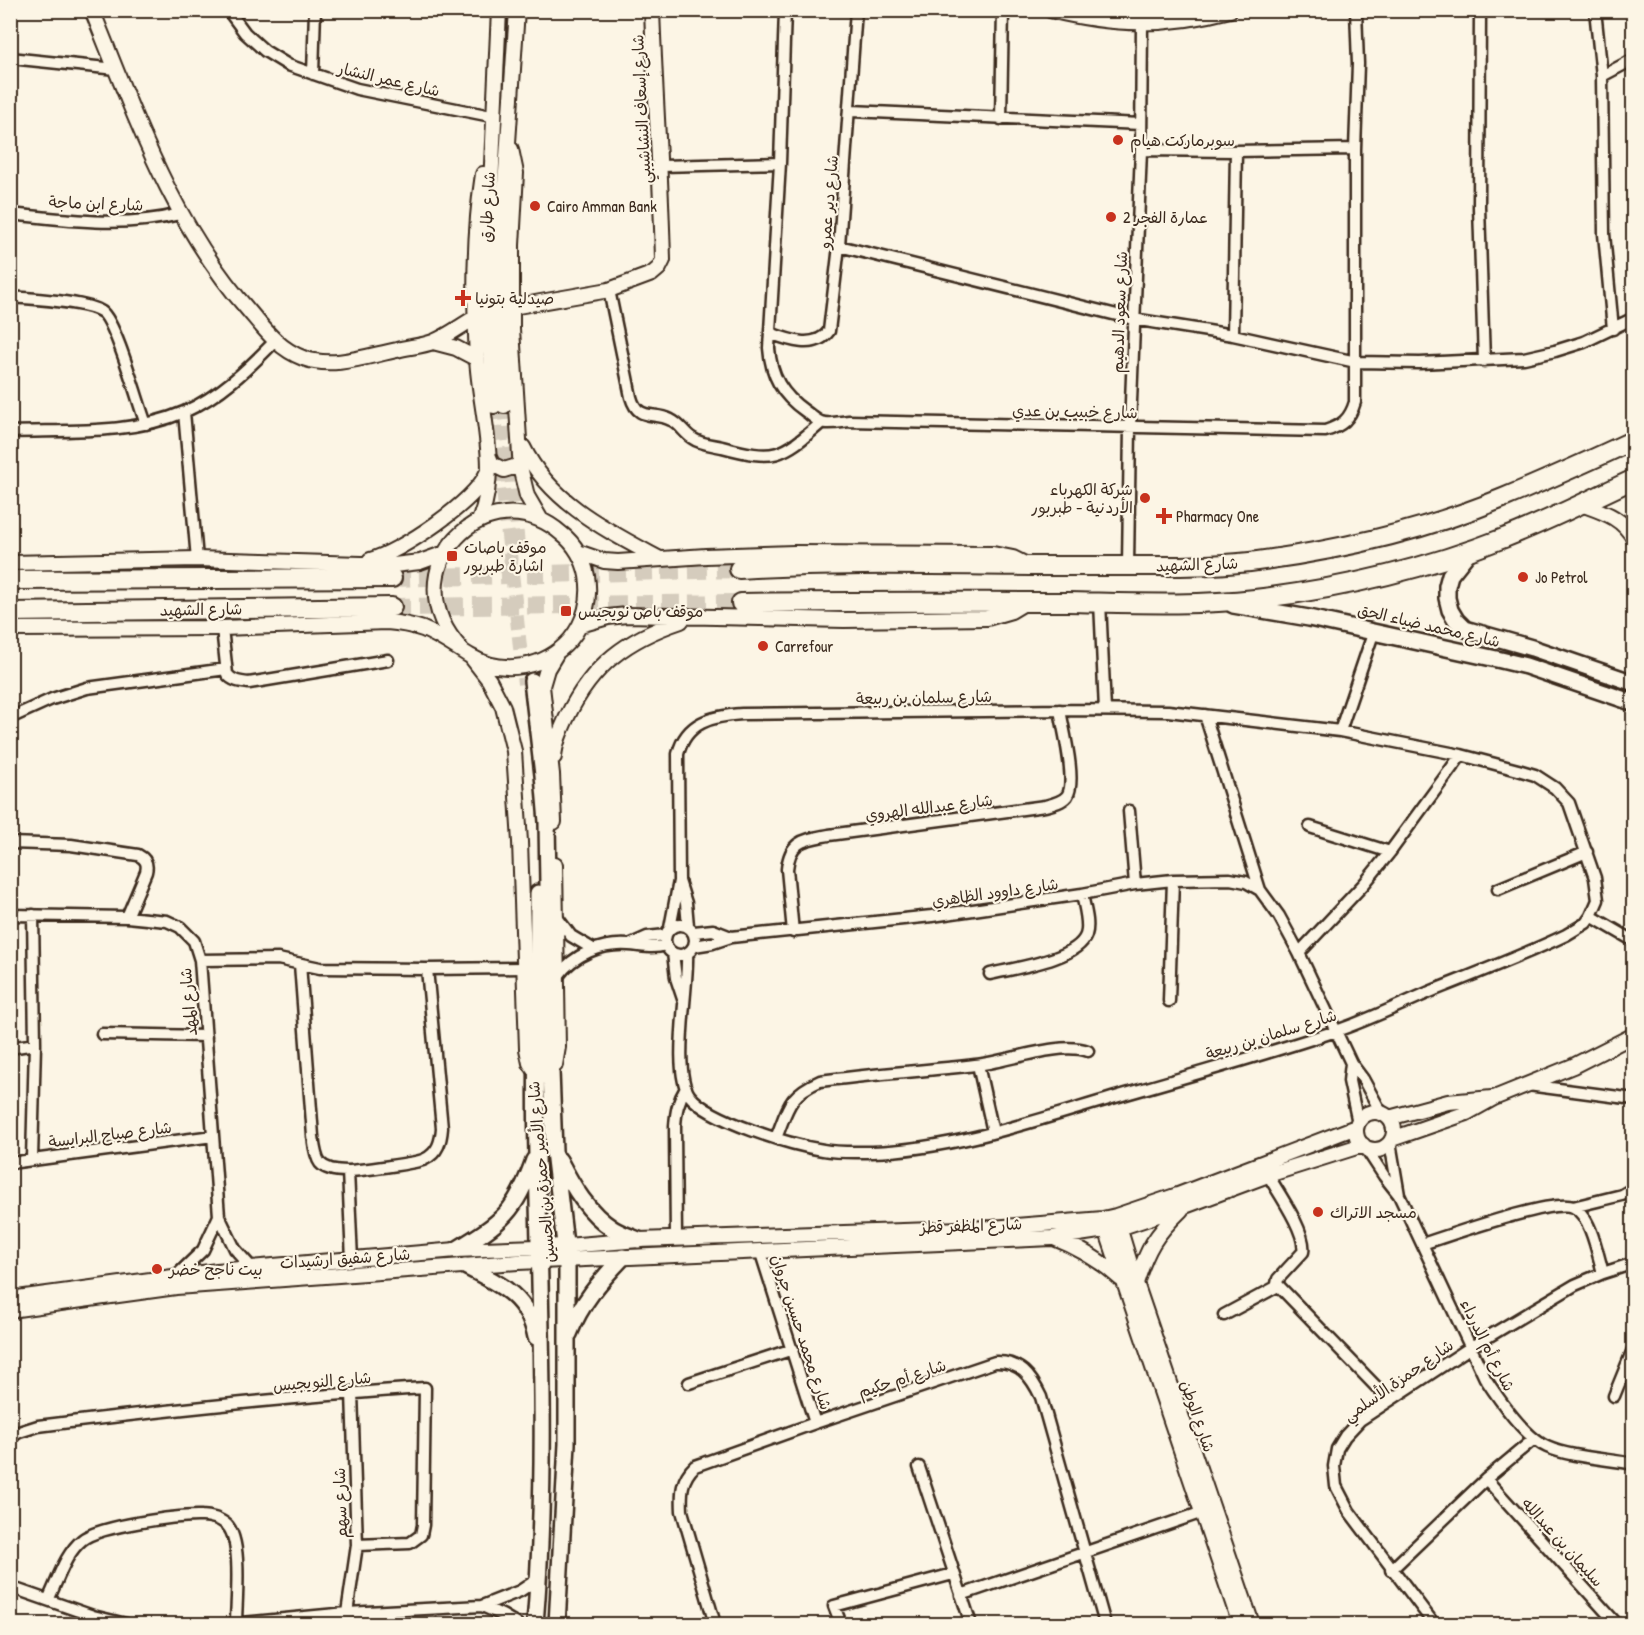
<svg xmlns="http://www.w3.org/2000/svg" width="1644" height="1635" font-family="'Patrick Hand','Playpen Sans Arabic',sans-serif">
<rect width="100%" height="100%" fill="#fcf5e5"/>
<filter id="ink" filterUnits="userSpaceOnUse"><feTurbulence type="fractalNoise" baseFrequency=".0167" numOctaves="2"/><feDisplacementMap in="SourceGraphic" scale="12" xChannelSelector="R" yChannelSelector="G"/><feConvolveMatrix kernelMatrix="1 2 1 2 8 2 1 2 1" color-interpolation-filters="sRGB"/></filter>
<g filter="url(#ink)">
<g fill="none" stroke-linecap="round" stroke-linejoin="round">
<!-- tertiary-tunnel -->
<path stroke="#d5ccbd" stroke-width="14" stroke-dasharray="14 7" stroke-linecap="butt" d="M494 406 524 684
M504 406 518 545"/>
<!-- trunk-tunnel -->
<path stroke="#d5ccbd" stroke-width="18" stroke-dasharray="18 9" stroke-linecap="butt" d="M392 578 739 569
M392 607 741 603"/>
<defs>
<path id="minor" d="M228 10 245 33 265 51 288 65 357 89 496 117
M785 10 780 163 769 348C771 376 782 395 805 411 810 414 815 420 821 422 828 425 841 422 849 421L1325 431C1342 426 1350 419 1355 402V149L1358 64 1356 10
M1480 10 1479 207 1484 361
M1595 10 1602 76 1604 234 1613 329
M10 58 116 69
M313 74 315 10
M1602 76 1634 59
M851 111 1141 124
M1001 119 1003 10
M1141 150 1236 151 1355 149
M661 166 780 163
M10 214C67 220 124 228 180 214
M839 246 1133 319 1233 335 1356 362 1420 363 1524 358 1555 351 1584 342 1634 318
M609 290 631 397C638 422 654 411 671 420 680 424 684 433 692 438 700 444 713 445 722 447 775 461 781 458 821 423
M10 297C31 299 86 301 102 312 116 322 138 403 146 424
M770 333C788 340 815 350 829 331L839 246 856 10
M1233 335 1236 151
M184 412 197 559
M10 432C68 430 131 435 184 412 220 396 248 369 275 341
M1128 566 1130 427 1141 150 1142 24
M1100 602 1105 710
M222 628 227 674C232 681 240 682 249 683L388 660
M1205 715 1260 890
M10 718 52 699 87 688 226 669
M1340 731 1374 631
M1129 811 1135 884
M1310 827 1390 852
M10 843 71 845 138 855C146 859 148 864 146 872L127 917
M679 881 686 903 688 926
M1498 889 1587 852
M10 915 127 917 167 921 180 927 194 941 200 960 219 1216 235 1249 251 1267
M556 916 571 936 593 949
M1591 916 1634 941
M665 940a15 15 0 1 1 30 0a15 15 0 1 1-30 0Z
M670 928 679 881 678 754C686 722 712 716 742 714L1060 710 1168 711 1340 731 1461 755 1518 770 1535 775 1555 788 1569 803 1595 878 1598 900 1591 916 1586 923 1566 935C1522 956 1477 973 1432 991 1399 1005 1367 1021 1333 1032 1260 1056 1186 1077 1112 1098 1034 1121 954 1149 872 1152 856 1152 839 1153 823 1150 792 1145 710 1121 690 1096 671 1072 689 986 687 953
M694 932 713 930 731 937
M793 932 787 869C790 840 804 840 829 835L1045 806C1053 804 1062 802 1067 796 1077 782 1063 728 1060 710
M629 945 647 937 666 935
M694 946 713 943 731 937 932 916 1082 894 1135 884 1173 880 1230 879 1246 882 1260 890 1279 916 1299 953 1351 1063 1363 1079 1382 1114
M673 953 676 978 684 1002
M1299 953 1364 884 1390 852 1461 755
M200 960 278 959 320 968 427 969 525 968
M300 964 313 1136C314 1144 315 1156 320 1163 326 1170 338 1171 347 1171 356 1171 419 1163 425 1159 438 1153 441 1141 442 1128L427 969
M990 974C1014 968 1077 960 1086 935 1090 923 1084 906 1082 894
M558 976C574 954 602 943 629 945 643 946 652 949 666 945
M1169 1001 1173 880
M102 1034 206 1036
M10 1048 35 1044
M1351 1063 1349 1081 1358 1123
M978 1065 993 1132
M1528 1085 1634 1099
M776 1138C788 1108 788 1095 820 1081 871 1074 924 1071 975 1065 1007 1062 1059 1041 1088 1051
M1390 1142 1399 1195
M1365 1147 1384 1176 1399 1195 1485 1378C1498 1398 1525 1437 1547 1447 1569 1457 1608 1459 1634 1464
M32 1159 35 1044 33 915
M10 1163 213 1136
M348 1171 352 1260
M1268 1175C1278 1192 1307 1233 1303 1252L1278 1279 1277 1284 1389 1400
M1573 1207 1622 1195 1634 1188
M676 1240 675 1126C676 1111 678 1101 686 1088
M1422 1244C1448 1236 1553 1198 1573 1207 1591 1215 1598 1256 1603 1273
M760 1250 815 1423
M176 1276 203 1250 219 1216
M1224 1315 1278 1286
M689 1383 793 1349
M1614 1396 1634 1347
M10 1438 19 1432 38 1426C167 1410 296 1396 425 1388L423 1525 421 1535 410 1543 357 1545
M919 1467 971 1624
M1486 1479 1617 1624
M1391 1570 1486 1479 1534 1439
M10 1587 93 1616 126 1624
M961 1595 1203 1512
M48 1600C58 1580 65 1554 82 1540 99 1526 179 1515 202 1516 210 1516 221 1519 227 1525 243 1542 236 1601 236 1624
M482 1606 502 1615 517 1624
M347 1613 357 1545 352 1392
M231 1624 347 1613 482 1606 520 1591 538 1579
M715 1624 682 1511C681 1493 681 1479 695 1466L815 1423 995 1362C1020 1361 1031 1376 1041 1397L1105 1624
M841 1624 834 1606 953 1574
M1434 1624 1349 1511 1336 1486 1334 1466 1337 1449 1345 1436 1360 1420 1471 1347 1575 1285 1603 1273 1634 1263"/>
<path id="tertiary" d="M92 10C136 118 171 222 249 311 265 330 279 349 303 358 333 369 367 356 397 350 408 347 422 346 433 342 448 336 462 325 476 317
M1050 10C1114 26 1167 27 1230 10
M511 149 516 173 512 245V329L521 471 527 496 541 520
M512 307 609 290 652 274 659 268 663 260C661 177 655 94 652 10
M433 342 456 348 477 359
M494 406 488 306 491 186 499 10
M504 406 500 330 501 246 517 10
M523 447C550 503 608 531 660 559
M489 457 492 464 504 470 517 466 521 460
M1581 504C1603 512 1622 517 1634 539
M479 521C501 468 480 413 477 358 474 299 474 232 483 174
M578 552 604 561 618 562 706 556 794 553 993 554 1013 558 1025 564
M370 560C399 553 476 501 487 473
M10 563 197 559 394 565 420 562 445 553
M580 625 608 617 627 615 844 620 987 618 1011 611 1026 602
M10 629 222 628 387 622C400 623 411 625 423 629 440 636 455 647 470 656 503 676 545 668 570 640 585 622 591 599 587 576 584 560 575 544 562 534 488 470 388 570 461 649
M472 658 489 680 503 707 514 751 520 842 527 1049 530 1063 537 1073
M554 757C555 743 561 730 567 717 592 665 627 639 681 621
M554 822 552 774 542 686 547 669 556 654
M555 865 558 1047 555 1065
M1356 1131a19 19 0 1 1 38 0a19 19 0 1 1-38 0Z
M1389 1118 1448 1102 1492 1098
M1392 1139 1467 1113 1494 1098 1573 1066 1634 1035
M1117 1220 1136 1283 1252 1624
M1104 1223 1240 1624
M1054 1238C1080 1248 1100 1260 1121 1279
M1136 1283C1147 1249 1155 1235 1181 1210
M10 1299 217 1271 456 1250 566 1246 639 1240 992 1228 1103 1219 1116 1216 1178 1195 1356 1127
M10 1310 176 1287 518 1262 1052 1238 1119 1228 1185 1206 1268 1175 1363 1145"/>
<path id="secondary" d="M1470 550 1450 575 1447 586V598L1450 610 1456 620 1465 629 1532 648 1634 683
M1233 605 1309 618 1501 660 1526 666 1634 703
M532 681 543 775 547 822 551 1071 554 1151 567 1261V1444L557 1624
M559 1160C573 1187 588 1213 613 1229 621 1234 631 1237 639 1240
M456 1250C502 1222 516 1212 534 1160
M465 1266C498 1283 528 1296 536 1337
M569 1334C581 1303 601 1280 623 1257
M535 1624C548 1469 540 1312 537 1156 535 1069 538 981 538 893"/>
<path id="trunk" d="M739 569C862 561 985 567 1107 566 1155 566 1203 567 1250 562 1336 551 1423 531 1503 498 1547 480 1591 460 1634 440
M10 580 392 578
M741 603C849 601 958 602 1067 602 1129 603 1193 606 1255 599 1339 589 1425 569 1504 538 1548 521 1591 499 1634 479
M10 612 392 607"/>
</defs>
<!-- minor casing -->
<use href="#minor" stroke="#3b2a1e" stroke-width="15"/>
<!-- tertiary casing -->
<use href="#tertiary" stroke="#3b2a1e" stroke-width="18"/>
<!-- secondary casing -->
<use href="#secondary" stroke="#3b2a1e" stroke-width="20"/>
<!-- trunk casing -->
<use href="#trunk" stroke="#3b2a1e" stroke-width="22"/>
<!-- minor -->
<use href="#minor" stroke="#fcf5e5" stroke-width="10"/>
<!-- tertiary -->
<use href="#tertiary" stroke="#fcf5e5" stroke-width="14"/>
<!-- secondary -->
<use href="#secondary" stroke="#fcf5e5" stroke-width="15"/>
<!-- trunk -->
<use href="#trunk" stroke="#fcf5e5" stroke-width="18"/>
</g>
</g>
<!-- markers -->
<g fill="#c8321e" stroke="#fcf5e5" stroke-width="2">
<circle cx="1118" cy="140" r="6"/>
<circle cx="535" cy="206" r="6"/>
<circle cx="1111" cy="217" r="6"/>
<path d="M460 289h6v6h6v6h-6v6h-6v-6h-6v-6h6z"/>
<circle cx="1145" cy="498" r="6"/>
<path d="M1161 507h6v6h6v6h-6v6h-6v-6h-6v-6h6z"/>
<rect x="446" y="550" width="12" height="12" rx="3"/>
<circle cx="1523" cy="577" r="6"/>
<rect x="560" y="605" width="12" height="12" rx="3"/>
<circle cx="763" cy="646" r="6"/>
<circle cx="1318" cy="1212" r="6"/>
<circle cx="157" cy="1269" r="6"/>
</g>
<g text-anchor="middle" dominant-baseline="central" stroke-width="4.5" stroke-linejoin="round" paint-order="stroke">
<!-- street labels -->
<g font-size="16" fill="#3b2a1e" stroke="#fcf5e5">
<text transform="translate(389 79) rotate(13)">شارع عمر النشار</text>
<text transform="translate(641 109) rotate(-93)">شارع إسعاف النشاشيبي</text>
<text transform="translate(828 202) rotate(-85)">شارع دير عمرو</text>
<text transform="translate(96 203) rotate(2)">شارع ابن ماجة</text>
<text transform="translate(487 207) rotate(-87)">شارع طارق</text>
<text transform="translate(1119 312) rotate(-88)">شارع سعود الدهيم</text>
<text transform="translate(1075 411) rotate(1)">شارع خبيب بن عدي</text>
<text transform="translate(1197 564) rotate(-2)">شارع الشهيد</text>
<text transform="translate(201 609) rotate(-1)">شارع الشهيد</text>
<text transform="translate(1429 625) rotate(13)">شارع محمد ضياء الحق</text>
<text transform="translate(924 697) rotate(-1)">شارع سلمان بن ربيعة</text>
<text transform="translate(929 807) rotate(-7)">شارع عبدالله الهروي</text>
<text transform="translate(995 892) rotate(-8)">شارع داوود الظاهري</text>
<text transform="translate(188 1002) rotate(-95)">شارع المهد</text>
<text transform="translate(1271 1034) rotate(-17)">شارع سلمان بن ربيعة</text>
<text transform="translate(110 1134) rotate(-7)">شارع صياح البرايسة</text>
<text transform="translate(541 1172) rotate(-95)">شارع الأمير حمزة بن الحسين</text>
<text transform="translate(971 1225) rotate(-2)">شارع المظفر قطز</text>
<text transform="translate(345 1258) rotate(-4)">شارع شفيق ارشيدات</text>
<text transform="translate(802 1332) rotate(72)">شارع محمد حسين جروان</text>
<text transform="translate(1488 1345) rotate(63)">شارع أم الدرداء</text>
<text transform="translate(902 1378) rotate(-18)">شارع أم حكيم</text>
<text transform="translate(1398 1380) rotate(-35)">شارع حمزة الأسلمي</text>
<text transform="translate(322 1381) rotate(-5)">شارع النويجيس</text>
<text transform="translate(1198 1416) rotate(71)">شارع الوطن</text>
<text transform="translate(340 1503) rotate(-92)">شارع سهم</text>
<text transform="translate(1563 1542) rotate(48)">سليمان بن عبدالله</text>
</g>
<!-- poi labels -->
<g font-size="16" fill="#3b2a1e" stroke="#fcf5e5" text-anchor="start">
<text x="1130" y="140">سوبرماركت هيام</text>
<text x="547" y="206">Cairo Amman Bank</text>
<text x="1123" y="217">عمارة الفجر 2</text>
<text x="475" y="298">صيدلية بتونيا</text>
<text x="1133" y="489" text-anchor="end">شركة الكهرباء<tspan x="1133" dy="18">الأردنية - طبربور</tspan></text>
<text x="1176" y="516">Pharmacy One</text>
<text x="464" y="547">موقف باصات<tspan x="464" dy="18">اشارة طبربور</tspan></text>
<text x="1535" y="577">Jo Petrol</text>
<text x="578" y="611">موقف باص نويجيس</text>
<text x="775" y="646">Carrefour</text>
<text x="1330" y="1212">مسجد الاتراك</text>
<text x="169" y="1269">بيت ناجح خضر</text>
</g>
</g>
<!-- margin -->
<rect width="1644" height="1635" fill="none" stroke="#fcf5e5" stroke-width="36"/>
<rect x="18" y="18" width="1608" height="1599" fill="none" stroke="#3b2a1e" stroke-width="2" filter="url(#ink)"/>
</svg>
